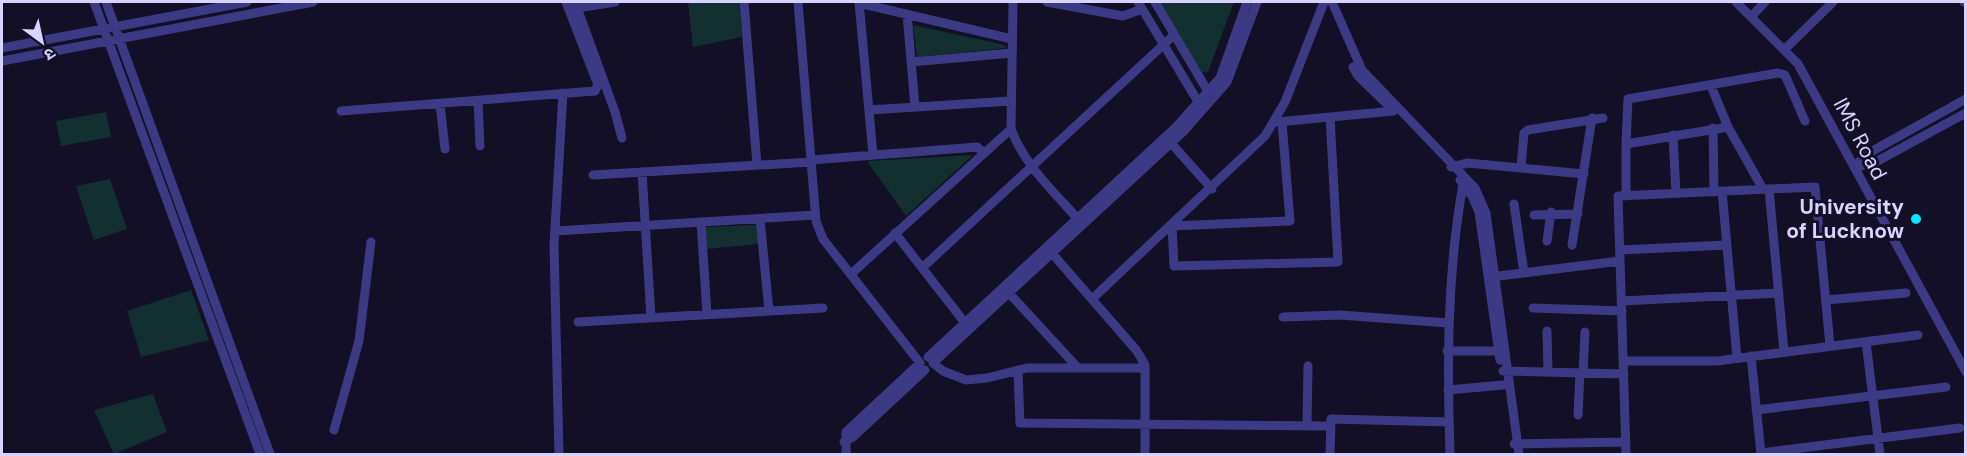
<svg xmlns="http://www.w3.org/2000/svg" width="1967" height="456" font-family="'DM Sans','Noto Sans Devanagari',sans-serif">
<rect width="100%" height="100%" fill="#130f26"/>
<!-- green -->
<path fill="#12302f" d="M688 2H739L742 37 693 47Z
M1159 2H1234L1208 72 1199 73Z
M913 25 1005 45 1006 48 917 57Z
M106 112 111 137 61 146 56 121Z
M973 155 906 216 867 161Z
M110 179 127 229 94 240 76 186Z
M756 225 758 244 707 249 706 227Z
M191 290 209 340 141 357 127 311Z
M153 394 167 432 114 454 94 410Z"/>
<g fill="none" stroke-linecap="round" stroke-linejoin="round">
<!-- minor -->
<path stroke="#3d3a85" stroke-width="9" d="M94 2 260 454
M106 2 270 454
M575 2 615 112 622 138
M744 2 757 165
M798 2 816 221 823 239 920 363 846 432V454
M859 2 873 155
M1013 2 1011 129C1024 164 1052 190 1077 218
M1047 2 1123 16 1142 9
M1138 2 1200 105
M1155 2 1210 95
M1332 2 1362 70 1475 188 1486 213 1519 454
M1736 2 1798 64 1966 372
M1964 2 1966 3
M859 3 1012 39
M577 8 615 2
M907 14 915 107
M1751 17 1765 2
M2 48 247 2
M1784 50 1833 2
M2 61 313 2
M911 62 1012 53
M1353 67 1358 76 1388 105
M1711 86 1728 127 1763 189
M478 101 480 146
M440 104 445 149
M869 110 1011 101
M341 111 595 91 598 85 566 2
M1277 122 1394 111
M1282 122 1290 221 1172 226 1174 266 1338 262 1330 117
M1713 128 1714 192
M1673 135 1676 193
M1171 143 1212 189
M1626 144 1628 99 1778 73 1785 75 1805 121
M811 160 977 147 984 153
M1451 167 1468 163 1584 174
M1521 167 1524 133 1528 130 1603 118
M1854 167 1867 154 1966 99
M1854 167 1872 164 1966 113
M642 172 651 318
M593 175 811 162
M1460 180 1472 196 1479 212 1500 360
M1769 189 1784 352
M1722 191 1737 358
M1626 196V144L1728 127
M1514 204 1524 273
M1534 215 1578 214
M760 219 769 311
M701 222 707 314
M555 231 815 215
M895 233 965 323
M1547 241 1551 212
M1572 245 1592 118
M1620 250 1727 245
M1050 251 1137 351 1145 365V454
M922 268 1174 35
M851 274 1011 129
M1491 277 1620 261
M1009 293 1078 368
M1092 299 1265 136 1285 102 1324 2
M1826 300 1906 293
M1622 301 1779 293
M1533 308 1622 311
M1283 317 1340 315 1448 323
M578 322 823 308
M1547 331 1548 372
M1866 342 1880 454
M1447 351H1499
M1751 356 1761 454
M928 357 1176 127 1220 78 1247 2
M1624 361H1717L1918 335
M1145 368H1027L987 378 966 380 943 371 933 363 1183 132 1227 82 1257 2
M1018 371 1020 423 1331 426
M1503 371 1624 374
M1583 373 1585 332
M1448 390 1503 385
M1756 410 1946 387
M1578 415 1580 373
M1307 425 1308 366
M334 430 359 341 371 242
M844 442 853 437 925 370
M1514 444 1625 442
M1761 453 1960 428
M559 454 554 245 563 93
M1330 454 1331 419 1449 422
M1450 454C1447 363 1447 274 1463 184
M1626 454 1618 196 1815 187 1830 346"/>
</g>
<!-- markers -->
<circle fill="#00e5ff" stroke="#130f26" stroke-width="2" cx="1916" cy="219" r="6"/>
<g text-anchor="middle" dominant-baseline="central" stroke-width="6" stroke-linejoin="round" paint-order="stroke">
<!-- street labels -->
<g font-size="21" fill="#d9d4ff" stroke="#130f26">
<text transform="translate(1860 139) rotate(62)">IMS Road</text>
</g>
<!-- poi labels -->
<g font-size="21" font-weight="bold" fill="#d9d4ff" stroke="#130f26" text-anchor="end">
<text x="1904" y="207">University<tspan x="1904" dy="24">of Lucknow</tspan></text>
</g>
</g>
<!-- border -->
<rect width="1967" height="456" fill="none" stroke="#d9d4ff" stroke-width="6"/>
<!-- north arrow -->
<g transform="translate(42 42) rotate(147)" stroke="#130f26" stroke-width="4.5" paint-order="stroke">
<path d="M0-4.5L10 22L0 15L-10 22Z" fill="#d9d4ff"/>
<text y="-9" font-size="16" font-weight="bold" text-anchor="middle" fill="#d9d4ff">उ</text>
</g>
</svg>
